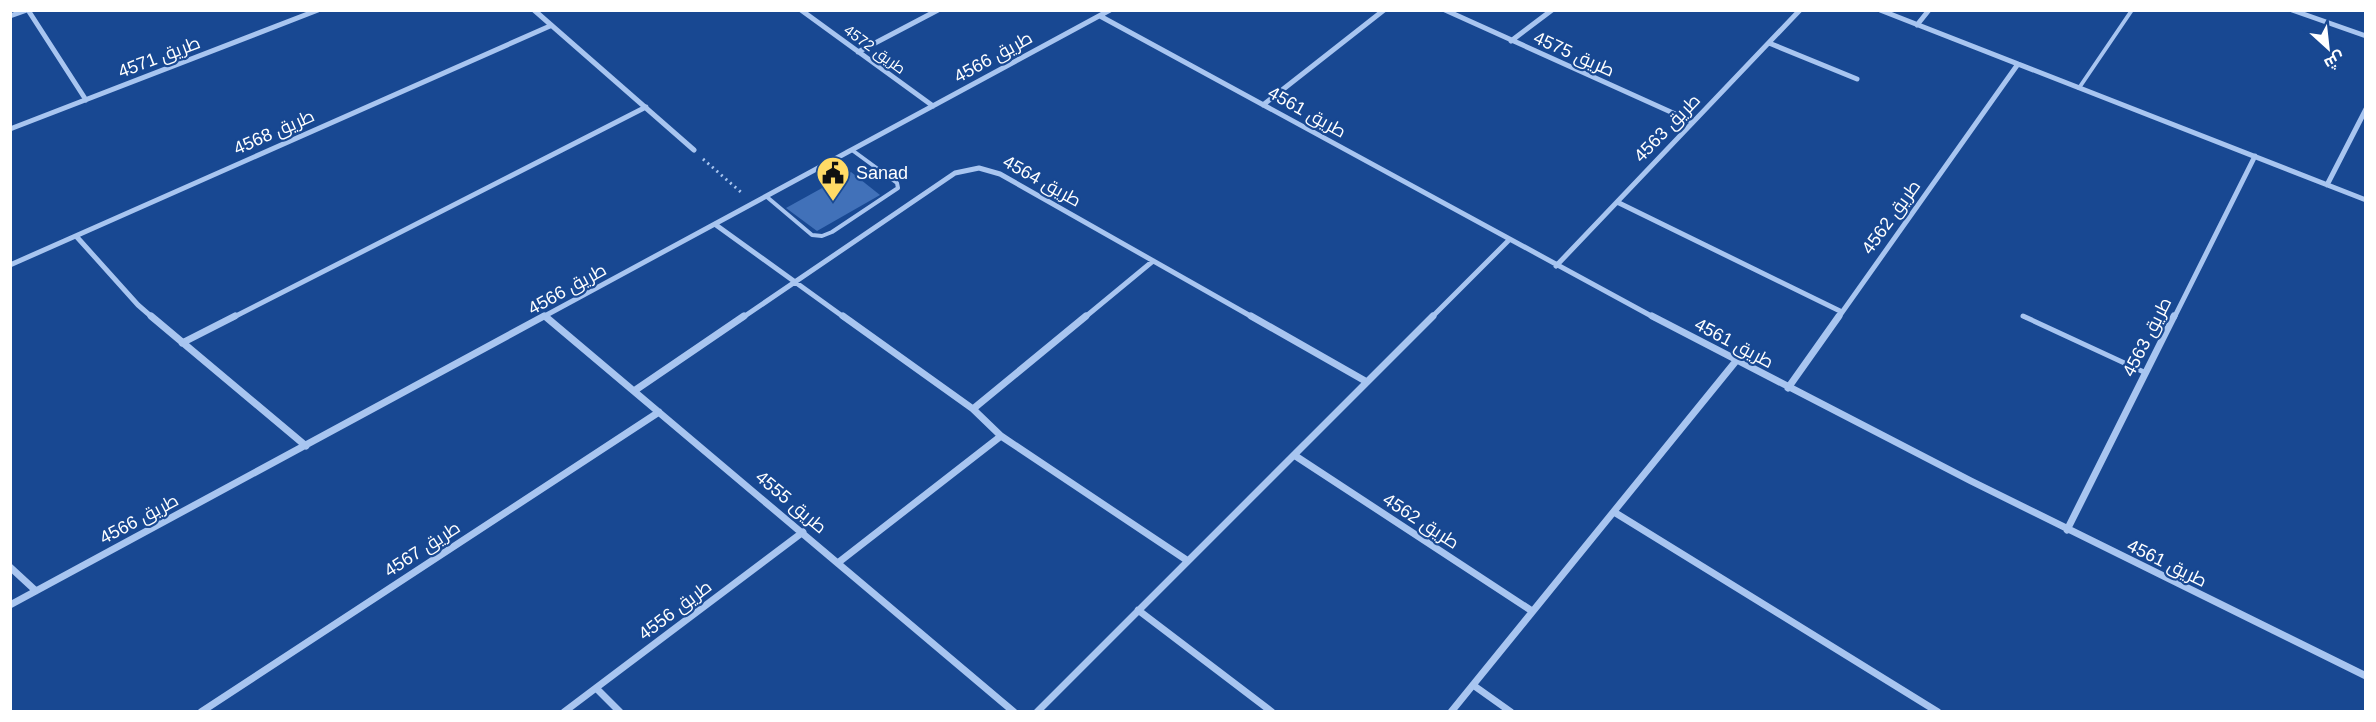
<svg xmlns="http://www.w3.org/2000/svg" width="2376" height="722" font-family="Arial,Cairo,sans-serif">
<rect width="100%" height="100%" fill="#184892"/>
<!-- building -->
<path fill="#4171b9" d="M851 172 880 195 817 231 786 208Z"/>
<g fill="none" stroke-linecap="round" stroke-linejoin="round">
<!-- path -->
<path stroke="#a8c5f0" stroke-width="3" stroke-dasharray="2 4" stroke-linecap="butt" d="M703 159 743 194"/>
<!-- lane-far1 -->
<path stroke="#a8c5f0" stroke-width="4" d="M2079 88 2132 10
M767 197 812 235 822 236 832 232 898 188 897 183 852 150
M2023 316 2027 318"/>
<!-- lane -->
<path stroke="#a8c5f0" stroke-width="5" d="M2023 316 2146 373"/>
<!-- street-far1 -->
<path stroke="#a8c5f0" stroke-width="5" d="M28 10 86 100
M534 10 694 150
M801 10 933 106
M1445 10 1693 122
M1880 10 2366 200
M2292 10 2366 36
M10 16 27 10
M1100 16 1655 318
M1917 25 1929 10
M1511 41 1552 10
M1769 43 1857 79
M858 52 938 10
M1263 105 1384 10
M10 129 318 10
M2327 185 2366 109
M1617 202 1842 312
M716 225 845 318
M76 236 138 305 153 318
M10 265 550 26
M1556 266 1800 10
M232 318 646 107
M541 318 1110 10
M742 318 955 173 979 168 1000 174 1254 318
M1084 318 1153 261
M1431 318 1509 240
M1838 318 2018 64
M2174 318 2255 156"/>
<!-- street -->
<path stroke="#a8c5f0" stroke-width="7" d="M151 316 306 446
M843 316 973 409 1001 436 1188 561
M1251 316 1367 382
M1652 316 1971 481 2366 676
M546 317 1014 712
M182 343 235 316
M1788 388 1839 316
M634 391 744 316
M973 409 1086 316
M1294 455 1532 611
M1614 512 1938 712
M2067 530 2174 316
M839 562 1001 436
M10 567 36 591
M10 605 544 316
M1138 610 1272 712
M1473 685 1511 712
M596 688 620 712
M201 712 659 412
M564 712 803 532
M1037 712 1433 316
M1451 712 1736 361"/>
</g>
<!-- icons -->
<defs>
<symbol id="civic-pin" viewBox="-11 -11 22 30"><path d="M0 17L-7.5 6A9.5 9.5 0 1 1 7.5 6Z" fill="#ffda66" stroke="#184892"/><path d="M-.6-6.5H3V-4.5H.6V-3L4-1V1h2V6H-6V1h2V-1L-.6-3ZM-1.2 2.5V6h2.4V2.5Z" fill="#111"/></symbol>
</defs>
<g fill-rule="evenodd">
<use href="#civic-pin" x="814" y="154" width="38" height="52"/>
</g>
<g text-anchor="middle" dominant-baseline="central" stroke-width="4.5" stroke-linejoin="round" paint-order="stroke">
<!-- far-street labels -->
<g font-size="15" fill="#fff" stroke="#184892">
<text transform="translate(875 49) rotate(36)">طريق 4572</text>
</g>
<!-- street labels -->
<g font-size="18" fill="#fff" stroke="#184892">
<text transform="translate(1574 54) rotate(24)">طريق 4575</text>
<text transform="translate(159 57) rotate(-21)">طريق 4571</text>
<text transform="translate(993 57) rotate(-29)">طريق 4566</text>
<text transform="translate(1307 112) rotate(29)">طريق 4561</text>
<text transform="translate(1667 128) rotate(-46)">طريق 4563</text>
<text transform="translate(274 132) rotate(-24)">طريق 4568</text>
<text transform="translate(1042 181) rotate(29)">طريق 4564</text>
<text transform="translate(1891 217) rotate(-54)">طريق 4562</text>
<text transform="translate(567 289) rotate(-29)">طريق 4566</text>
<text transform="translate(2147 337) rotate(-63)">طريق 4563</text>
<text transform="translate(1734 343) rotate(28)">طريق 4561</text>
<text transform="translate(791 502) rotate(40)">طريق 4555</text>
<text transform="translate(139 519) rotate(-28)">طريق 4566</text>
<text transform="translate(1421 521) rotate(33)">طريق 4562</text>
<text transform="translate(422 549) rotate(-33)">طريق 4567</text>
<text transform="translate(2167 563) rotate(26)">طريق 4561</text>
<text transform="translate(675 610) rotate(-37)">طريق 4556</text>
</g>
<!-- poi labels -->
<g font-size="18" fill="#fff" stroke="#184892" text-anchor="start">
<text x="856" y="173">Sanad</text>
</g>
</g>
<!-- border -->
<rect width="2376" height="722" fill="none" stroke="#ffffff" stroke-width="24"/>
<!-- north arrow -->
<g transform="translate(2328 48) rotate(153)" stroke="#184892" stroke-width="4.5" paint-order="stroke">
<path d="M0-4.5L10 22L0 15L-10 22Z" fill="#ffffff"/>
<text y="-9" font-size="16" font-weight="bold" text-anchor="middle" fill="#ffffff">ش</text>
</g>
</svg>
